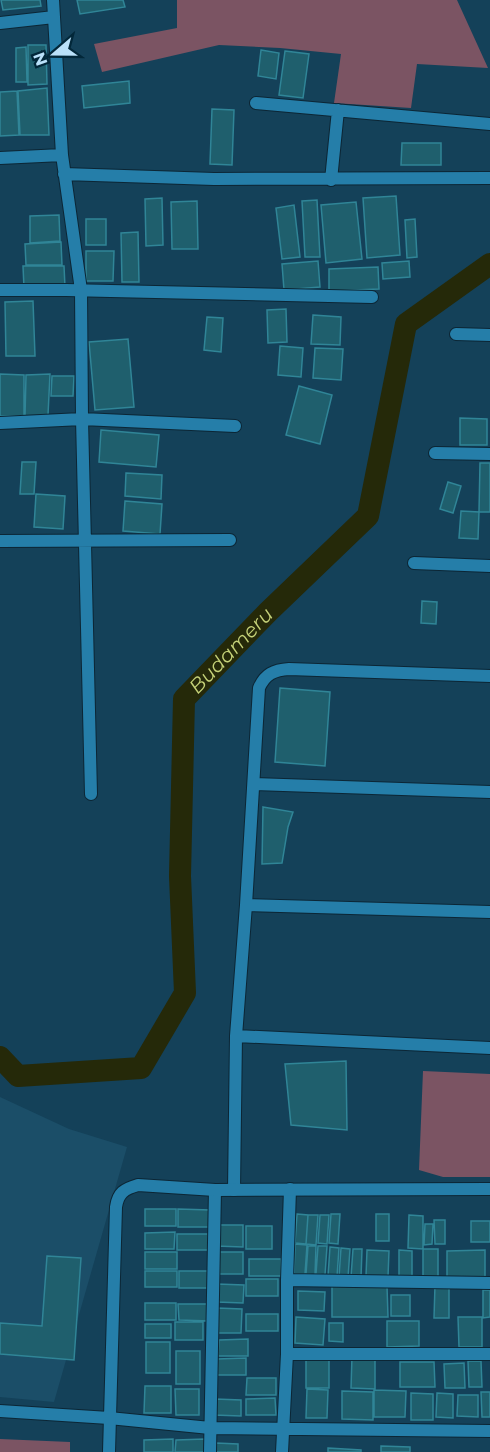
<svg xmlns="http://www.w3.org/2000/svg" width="490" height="1452" font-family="Montserrat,sans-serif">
<rect width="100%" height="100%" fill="#144159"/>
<!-- built -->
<path fill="#1b4e68" d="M0 1097 69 1129 127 1147 54 1402 0 1397Z"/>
<!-- green -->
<path fill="#7b5463" d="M177 0H457L488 68 417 64 411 108 334 103 341 54 280 48 219 45 102 72 94 44 177 28Z
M423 1071 490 1074V1177H443L419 1170Z
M0 1439 70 1442V1452H0Z"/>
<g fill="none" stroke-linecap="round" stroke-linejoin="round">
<!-- canal -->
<path stroke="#252909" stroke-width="22" id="s1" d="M0 1057 18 1076 141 1068 185 993 180 876 184 699 268 612 368 516 406 324 490 264"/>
</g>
<!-- building -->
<path fill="#1f5f6d" stroke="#308597" stroke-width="1.5" d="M1 0H40L41 6 3 10Z
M77 0H123L125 7 80 14Z
M28 45H46L47 84 28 85Z
M26 47 27 82H16V48Z
M261 50 279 53 276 79 258 76Z
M285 51 309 54 303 98 279 95Z
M129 81 130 103 84 108 82 86Z
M47 88 49 135H20L18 91Z
M17 91 19 135 0 136V92Z
M212 109 234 110 232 165 210 164Z
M402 143H441V165H401Z
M396 196 400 255 367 258 363 198Z
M162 198 163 245 146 246 145 199Z
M317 200 320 257H305L302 201Z
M197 201 198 249H172L171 202Z
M356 202 362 259 326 263 321 205Z
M294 205 300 257 282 259 276 208Z
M59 215 60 241 30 243V216Z
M86 219H106V245H86Z
M415 219 417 257 407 258 405 220Z
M138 232 139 282H122L121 233Z
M61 242 62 265H26L25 244Z
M86 251H114L113 281H86Z
M318 261 320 287 284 290 282 264Z
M409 261 410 277 383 279 382 263Z
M23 266H64L65 287 24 288Z
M378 267 379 289 329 291V269Z
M33 301 35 356H6L5 302Z
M286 309 287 342 268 343 267 310Z
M313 315 341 317 340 345 311 344Z
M207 317 223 318 221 352 204 350Z
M128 339 134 407 95 410 89 342Z
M280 346 303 348 301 377 278 375Z
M315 348 343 349 341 380 313 378Z
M0 374 24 375V416H0Z
M50 374 48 415 25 417 26 375Z
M52 376H74L73 396H51Z
M299 386 332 395 320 444 286 435Z
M460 418 487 419V445H460Z
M101 430 159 435 156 467 99 462Z
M22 462H36L34 494H20Z
M480 463H490V512H479Z
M126 473 162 475 161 499 125 496Z
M448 482 461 486 453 513 440 509Z
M36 494 65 496 63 529 34 527Z
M125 501 162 504 160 534 123 531Z
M461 511 479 512 478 539 459 538Z
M422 601 437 602 436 624 421 623Z
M280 688 330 692 325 766 275 762Z
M263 807 293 812 288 827 282 863 262 864Z
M346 1061 347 1130 291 1125 285 1064Z
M145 1209H176V1226H145Z
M178 1209 210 1210V1227H178Z
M297 1214 308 1215 306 1244 295 1243Z
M331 1214H340L338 1244 329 1243Z
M376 1214H389V1241H376Z
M308 1215H318L316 1245 306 1244Z
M320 1215H329L327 1244 318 1243Z
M409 1215 423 1216V1249L408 1248Z
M434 1220H445V1244H435Z
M471 1221H490V1242H471Z
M425 1224H433L432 1244 424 1245Z
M216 1225H243V1247L216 1246Z
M246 1226H272V1249H246Z
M175 1232 174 1249H145V1233Z
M177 1234H208V1250H177Z
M295 1244 307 1245 305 1274H294Z
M308 1246H316L315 1275 306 1274Z
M318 1246H327L325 1275 316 1274Z
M330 1247 339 1248 337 1277 328 1276Z
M341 1248 350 1249 348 1278 339 1277Z
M353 1249H362L361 1278 351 1277Z
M423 1249H438V1279H423Z
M367 1250 389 1251 388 1277 366 1276Z
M399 1250 412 1251V1278H399Z
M485 1250V1279H447V1251Z
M145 1252H177V1269H145Z
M218 1252H243V1274H218Z
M47 1256 81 1258 74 1360 0 1354V1323L42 1326Z
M249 1259H281V1276H249Z
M145 1271H177V1287H145Z
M179 1271H209V1288H179Z
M246 1279H278V1296H246Z
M217 1284 244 1285 243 1303 217 1302Z
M435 1285H449V1318H434Z
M332 1286H387L388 1317H332Z
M483 1290H490V1317L483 1318Z
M298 1291 325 1292 324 1311 298 1310Z
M391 1295H410V1316H391Z
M145 1303H176V1320H145Z
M178 1304H210V1321L179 1320Z
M217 1308 242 1309 241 1333H216Z
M246 1314H278V1331H246Z
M296 1317 325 1319 323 1345 295 1343Z
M458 1317H482V1347H459Z
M387 1321H419V1346L387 1347Z
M175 1322H203V1340H175Z
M329 1323H343V1342L329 1341Z
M145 1324H171V1338H145Z
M248 1339V1356H218L219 1340Z
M146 1342H170V1373H146Z
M176 1351H200V1384H176Z
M306 1356 329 1357V1388H306Z
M352 1356 375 1357V1389L351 1388Z
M246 1358V1375H216L217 1359Z
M468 1361H481L482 1387H469Z
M400 1362H434L435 1387H400Z
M464 1363 465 1388H445L444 1364Z
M247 1378H276V1395H246Z
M145 1386H171V1413H144Z
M175 1389H199V1415H176Z
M307 1389 328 1390 327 1418H306Z
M374 1390 406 1391 405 1417H374Z
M342 1391 373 1392V1420L342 1419Z
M481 1392H490V1417H482Z
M411 1393 433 1394V1420H411Z
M437 1393 453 1394V1418L436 1417Z
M458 1395H478V1417L457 1416Z
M275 1398 276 1415H246V1399Z
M215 1399 241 1400V1416L214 1415Z
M173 1439V1452H144V1440Z
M205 1439V1452H175L176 1440Z
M216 1443 238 1444V1452H215Z
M381 1446 410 1447V1452H381Z
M328 1448 361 1450V1452H328Z"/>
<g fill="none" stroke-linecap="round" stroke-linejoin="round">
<defs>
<path id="minor" d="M53 0 62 155 81 290 82 419 91 794
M0 23 54 17
M256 103 490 124
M0 158 62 155
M64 174 214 179 490 178
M331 180 338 110
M0 290H66L372 297
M456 334 490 335
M0 423 82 419 235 426
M435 453 490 454
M0 541 230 540
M414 563 490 566
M254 784 490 792
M246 905 490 912
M236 1036 490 1048
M234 1190 236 1036 246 905 259 688C265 674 274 670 289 669L490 676
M287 1280 490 1283
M287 1354H490
M109 1418 210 1428 490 1431
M210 1452 215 1190
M282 1452 287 1354V1280L290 1189"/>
<path id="tertiary" d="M0 1411 109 1418
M109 1452 116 1207C118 1193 124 1189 138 1185L215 1190 490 1189"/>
</defs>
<!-- minor casing -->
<use href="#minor" stroke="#0c2635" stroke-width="14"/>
<!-- tertiary casing -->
<use href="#tertiary" stroke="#0c2635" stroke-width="14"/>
<!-- minor -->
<use href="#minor" stroke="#257ea9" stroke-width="12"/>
<!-- tertiary -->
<use href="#tertiary" stroke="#257ea9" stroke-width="12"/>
</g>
<g text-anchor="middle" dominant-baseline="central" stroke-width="6" stroke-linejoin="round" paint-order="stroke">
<!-- water labels -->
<g font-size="20" font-style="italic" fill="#c5d178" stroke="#022739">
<text stroke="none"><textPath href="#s1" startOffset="598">Budameru</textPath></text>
</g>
</g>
<!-- north arrow -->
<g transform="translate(54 54) rotate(250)" stroke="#022739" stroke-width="4.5" paint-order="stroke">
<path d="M0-4.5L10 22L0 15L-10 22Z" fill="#bae1f9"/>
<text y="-9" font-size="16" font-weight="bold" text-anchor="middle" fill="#bae1f9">N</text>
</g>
</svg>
